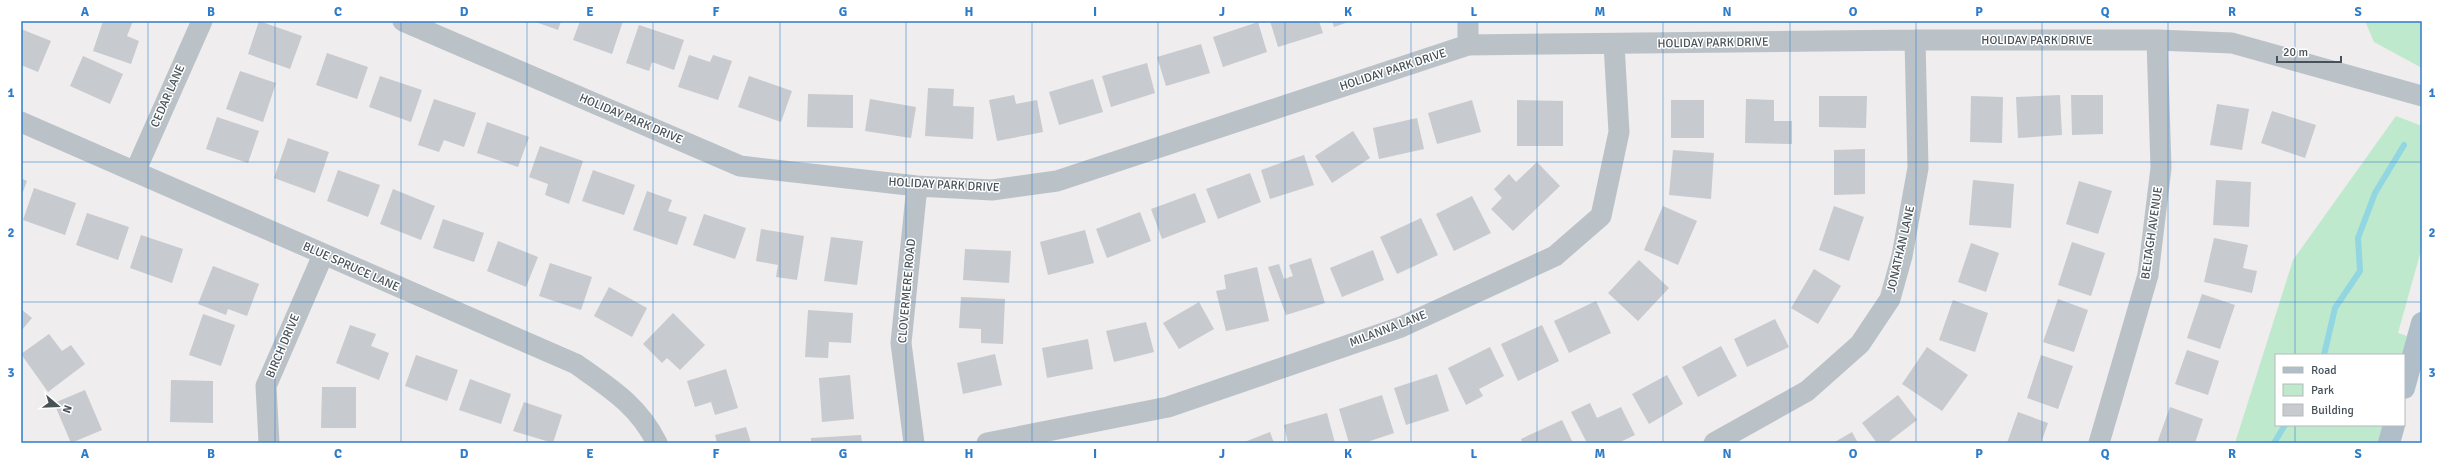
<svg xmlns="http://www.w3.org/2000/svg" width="2443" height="464" font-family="Signika,sans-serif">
<rect width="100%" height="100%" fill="#efeded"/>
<!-- green -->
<path fill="#bfe9cd" d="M2365 21H2422V68L2374 42Z
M2396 116 2422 126V247L2398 333 2407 336 2402 355H2276V425H2383L2379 443H2235L2293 260Z"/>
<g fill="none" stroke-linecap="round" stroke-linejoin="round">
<!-- stream -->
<path stroke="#91d6e1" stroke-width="6" d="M2324 355 2335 308 2360 271 2358 238 2375 193 2404 145
M2274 443 2285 425"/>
</g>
<!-- building -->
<path fill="#c7cacf" d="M103 21H133L127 36 139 41 131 64 93 51Z
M259 21 302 36 290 69 248 54Z
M533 21H561L558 30Z
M580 21H623L612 54 573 40Z
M1270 21H1319L1323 33 1278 47Z
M1332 21H1351L1334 27Z
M1258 22 1267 52 1223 67 1213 37Z
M639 25 684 40 674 70 652 62 649 71 626 63Z
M21 29 51 41 38 72 21 65Z
M1201 44 1210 73 1166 86 1157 57Z
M327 53 368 67 357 99 316 85Z
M689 55 710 62 713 55 732 61 718 100 678 87Z
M83 56 123 74 110 104 70 86Z
M1147 63 1155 93 1111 107 1102 76Z
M240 71 276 83 263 122 226 109Z
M380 76 422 90 411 122 369 107Z
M749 76 792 91 781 122 738 107Z
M1093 79 1103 112 1059 125 1049 92Z
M928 88 954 89 953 106 974 107 973 139 925 136Z
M808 94 853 95V128L807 127Z
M1014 95 1016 104 1037 100 1043 132 997 141 989 100Z
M2060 95 2062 135 2018 138 2016 97Z
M2071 95H2103V134L2072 135Z
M1819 96H1867L1866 128 1819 127Z
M1971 96 2003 97 2002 143 1970 142Z
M434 99 476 113 464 147 444 140 439 152 418 145Z
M870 99 916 107 911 138 865 131Z
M1746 99 1774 100V121H1792V144L1745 143Z
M1472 100 1481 132 1437 144 1428 113Z
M1517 100 1563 101V146H1517Z
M1671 100H1704V138H1671Z
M2217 104 2249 109 2242 150 2210 145Z
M2272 111 2316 125 2305 158 2261 143Z
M217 117 259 131 248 163 206 149Z
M1417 118 1424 149 1379 159 1373 128Z
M487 122 529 137 518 167 477 153Z
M1353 131 1370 158 1332 183 1315 156Z
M288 138 329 152 315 193 274 178Z
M540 146 583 161 569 204 545 195 548 184 529 177Z
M1865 149V194L1834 195V150Z
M1673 150 1714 153 1711 199 1669 195Z
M1304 155 1314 185 1270 199 1261 170Z
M1537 162 1560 186 1513 231 1491 209 1502 198 1494 189 1509 174 1516 182Z
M338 170 380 185 368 217 327 201Z
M593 170 635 185 624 215 582 201Z
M1250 173 1261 202 1218 219 1206 189Z
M21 178 27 181 21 197Z
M1973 180 2014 184 2011 228 1969 225Z
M2216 180 2251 182 2249 227 2213 225Z
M2079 181 2112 191 2098 234 2066 224Z
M34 188 76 203 65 235 23 220Z
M393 189 435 206 421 240 380 224Z
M647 191 672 200 668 211 687 217 677 245 633 230Z
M1195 193 1206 222 1162 239 1151 209Z
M1472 196 1491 233 1454 251 1436 214Z
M1663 206 1697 221 1678 265 1644 250Z
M1834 206 1864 217 1849 261 1819 250Z
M1140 212 1151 241 1107 258 1096 229Z
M87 213 129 227 118 260 76 245Z
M704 214 746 228 735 259 693 245Z
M1421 218 1438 255 1397 274 1380 237Z
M443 219 484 233 474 262 433 248Z
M761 229 804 236 797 280 776 277 778 265 756 261Z
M1085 230 1094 263 1048 275 1040 242Z
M141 235 183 249 172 283 130 268Z
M831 237 863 241 857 285 824 281Z
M2214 238 2248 245 2243 268 2257 271 2252 293 2204 282Z
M498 241 538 257 526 287 487 271Z
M2072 242 2105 253 2091 296 2058 285Z
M1971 243 1999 253 1986 292 1958 282Z
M965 249 1011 251 1009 283 963 280Z
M1373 250 1384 280 1342 297 1330 268Z
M1311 258 1325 303 1286 315 1268 267 1279 264 1284 279 1293 276 1289 265Z
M1639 260 1669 288 1638 321 1608 293Z
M550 263 592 277 581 310 539 296Z
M213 266 259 284 247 316 228 309 226 315 198 304Z
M1257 267 1269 321 1226 331 1216 291 1226 289 1224 275Z
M1814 269 1841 286 1818 324 1791 308Z
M609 287 647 308 632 337 594 316Z
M2202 294 2235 305 2220 349 2187 338Z
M961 297 1005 299 1003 344 981 343V329L959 328Z
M2058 299 2088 310 2074 352 2043 342Z
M1953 300 1988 313 1975 352 1939 340Z
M1596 301 1611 333 1569 353 1554 321Z
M1199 302 1214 329 1179 349 1163 323Z
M21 309 32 318 21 331Z
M808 310 853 313 851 343 829 342 828 358 805 357Z
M673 313 705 345 680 370 667 358 662 363 643 344Z
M203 314 235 325 221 366 189 355Z
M1775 319 1789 347 1747 367 1734 339Z
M1146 322 1154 352 1114 362 1106 331Z
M350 325 376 334 371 346 389 353 379 380 336 363Z
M1542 325 1559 361 1518 381 1501 344Z
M49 334 62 351 71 345 85 364 48 392 21 354Z
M1088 339 1093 369 1047 378 1042 348Z
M1721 346 1737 376 1698 397 1682 367Z
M1490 347 1504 376 1479 389 1483 396 1466 405 1448 368Z
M1927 347 1968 375 1942 411 1902 384Z
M2187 350 2219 361 2208 395 2175 384Z
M995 354 1002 385 963 394 957 363Z
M416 355 458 370 447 401 405 386Z
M2041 355 2073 366 2058 409 2027 398Z
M726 369 738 408 715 415 711 402 695 407 687 381Z
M1437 374 1449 411 1406 425 1394 388Z
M850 375 854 419 822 422 819 378Z
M1667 375 1683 404 1649 424 1632 394Z
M470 379 511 394 501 424 459 410Z
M171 380 213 381V423L170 422Z
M322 387H356V428H321Z
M85 390 102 430 71 443 54 403Z
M1382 395 1394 433 1364 443H1349L1339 409Z
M1898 395 1917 420 1887 443H1877L1862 423Z
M524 402 562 415 553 443 513 431Z
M1590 403 1597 418 1621 407 1635 435 1618 443H1587L1571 412Z
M2170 407 2203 419 2195 443H2157Z
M2018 412 2048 423 2041 443H2007Z
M1327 413 1335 443H1288L1284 425Z
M1562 420 1573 443H1522L1521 439Z
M746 427 751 443H717L715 435Z
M1270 432 1274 443H1242Z
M1852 432 1858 443H1833Z
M861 435 862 443H811V438Z"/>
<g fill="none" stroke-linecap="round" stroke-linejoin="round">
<!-- minor -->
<path stroke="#bac2c8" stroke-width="21" d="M403 21 740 166 917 186 992 190 1057 181 1468 45 1915 40H2157L2232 43 2422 96
M1468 21V45
M21 122 576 364C610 388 638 405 657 443
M135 172 202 21
M269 443 266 386 323 255
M914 443 901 343 917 186
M987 443 1168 407 1401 327 1555 256 1601 216 1619 132 1614 44
M1714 443 1807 391 1860 344 1890 299 1902 256 1918 168 1915 40
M2099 443 2148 275 2161 168 2157 40"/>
<!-- primary -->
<path stroke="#afbec9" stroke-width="22" d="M2404 388 2422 323
M2389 443 2394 425"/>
</g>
<!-- grid -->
<path fill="none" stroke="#2e7cc9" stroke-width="1" stroke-opacity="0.55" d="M148 21V443M275 21V443M401 21V443M527 21V443M653 21V443M780 21V443M906 21V443M1032 21V443M1158 21V443M1285 21V443M1411 21V443M1537 21V443M1663 21V443M1790 21V443M1916 21V443M2042 21V443M2168 21V443M2295 21V355M21 162H2422M21 302H2422M2295 425V443"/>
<g text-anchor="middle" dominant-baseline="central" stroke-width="3" stroke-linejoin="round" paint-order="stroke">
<!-- street labels -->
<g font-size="12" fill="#475158" stroke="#fff">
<text x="2037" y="40">HOLIDAY PARK DRIVE</text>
<text transform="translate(1713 43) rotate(-1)">HOLIDAY PARK DRIVE</text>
<text transform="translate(1393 70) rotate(-18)">HOLIDAY PARK DRIVE</text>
<text transform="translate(168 96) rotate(-66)">CEDAR LANE</text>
<text transform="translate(631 119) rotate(23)">HOLIDAY PARK DRIVE</text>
<text transform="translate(944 185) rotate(3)">HOLIDAY PARK DRIVE</text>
<text transform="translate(2152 233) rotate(-82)">BELTAGH AVENUE</text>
<text transform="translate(1901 249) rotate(-77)">JONATHAN LANE</text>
<text transform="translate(351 267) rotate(24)">BLUE SPRUCE LANE</text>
<text transform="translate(907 291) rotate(-85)">CLOVERMERE ROAD</text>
<text transform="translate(1388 329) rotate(-21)">MILANNA LANE</text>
<text transform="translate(283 346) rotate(-67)">BIRCH DRIVE</text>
</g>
</g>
<!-- border -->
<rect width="2443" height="464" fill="none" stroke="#ffffff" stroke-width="44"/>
<!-- legend -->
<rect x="2275" y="354" width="130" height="72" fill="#ffffff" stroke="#b5b9bc"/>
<rect x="2283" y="367" width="20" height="6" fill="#afbec9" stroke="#b5b9bc"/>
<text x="2311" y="374" font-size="12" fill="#475158">Road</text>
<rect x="2283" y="384" width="20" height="12" fill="#bfe9cd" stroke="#b5b9bc"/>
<text x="2311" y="394" font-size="12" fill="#475158">Park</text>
<rect x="2283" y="404" width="20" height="12" fill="#c7cacf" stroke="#b5b9bc"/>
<text x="2311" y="414" font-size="12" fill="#475158">Building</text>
<!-- north arrow -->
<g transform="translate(58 406) rotate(109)" stroke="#ffffff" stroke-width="3" paint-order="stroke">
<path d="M0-3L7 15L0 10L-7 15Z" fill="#475158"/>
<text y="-6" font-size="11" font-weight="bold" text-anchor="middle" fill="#475158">N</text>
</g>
<!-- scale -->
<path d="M2277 56v6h64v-6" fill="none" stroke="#475158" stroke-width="2"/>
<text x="2283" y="56" font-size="12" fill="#475158" stroke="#ffffff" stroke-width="3" paint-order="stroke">20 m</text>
<rect x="22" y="22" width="2399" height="420" fill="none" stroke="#2e7cc9" stroke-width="1.5"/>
<g font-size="13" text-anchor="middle" font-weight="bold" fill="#2e7cc9">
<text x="85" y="16">A</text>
<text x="211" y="16">B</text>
<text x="338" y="16">C</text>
<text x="464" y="16">D</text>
<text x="590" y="16">E</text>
<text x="716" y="16">F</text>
<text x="843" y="16">G</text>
<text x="969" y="16">H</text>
<text x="1095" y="16">I</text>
<text x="1222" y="16">J</text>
<text x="1348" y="16">K</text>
<text x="1474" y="16">L</text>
<text x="1600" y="16">M</text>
<text x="1727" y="16">N</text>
<text x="1853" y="16">O</text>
<text x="1979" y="16">P</text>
<text x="2105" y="16">Q</text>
<text x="2232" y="16">R</text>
<text x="2358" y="16">S</text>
<text x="11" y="97">1</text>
<text x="2432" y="97">1</text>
<text x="11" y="237">2</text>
<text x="2432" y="237">2</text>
<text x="11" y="377">3</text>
<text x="2432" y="377">3</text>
<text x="85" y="458">A</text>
<text x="211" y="458">B</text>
<text x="338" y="458">C</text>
<text x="464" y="458">D</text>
<text x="590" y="458">E</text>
<text x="716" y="458">F</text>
<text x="843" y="458">G</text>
<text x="969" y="458">H</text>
<text x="1095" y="458">I</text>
<text x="1222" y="458">J</text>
<text x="1348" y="458">K</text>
<text x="1474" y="458">L</text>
<text x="1600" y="458">M</text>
<text x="1727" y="458">N</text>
<text x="1853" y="458">O</text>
<text x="1979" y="458">P</text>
<text x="2105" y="458">Q</text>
<text x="2232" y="458">R</text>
<text x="2358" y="458">S</text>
</g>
</svg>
